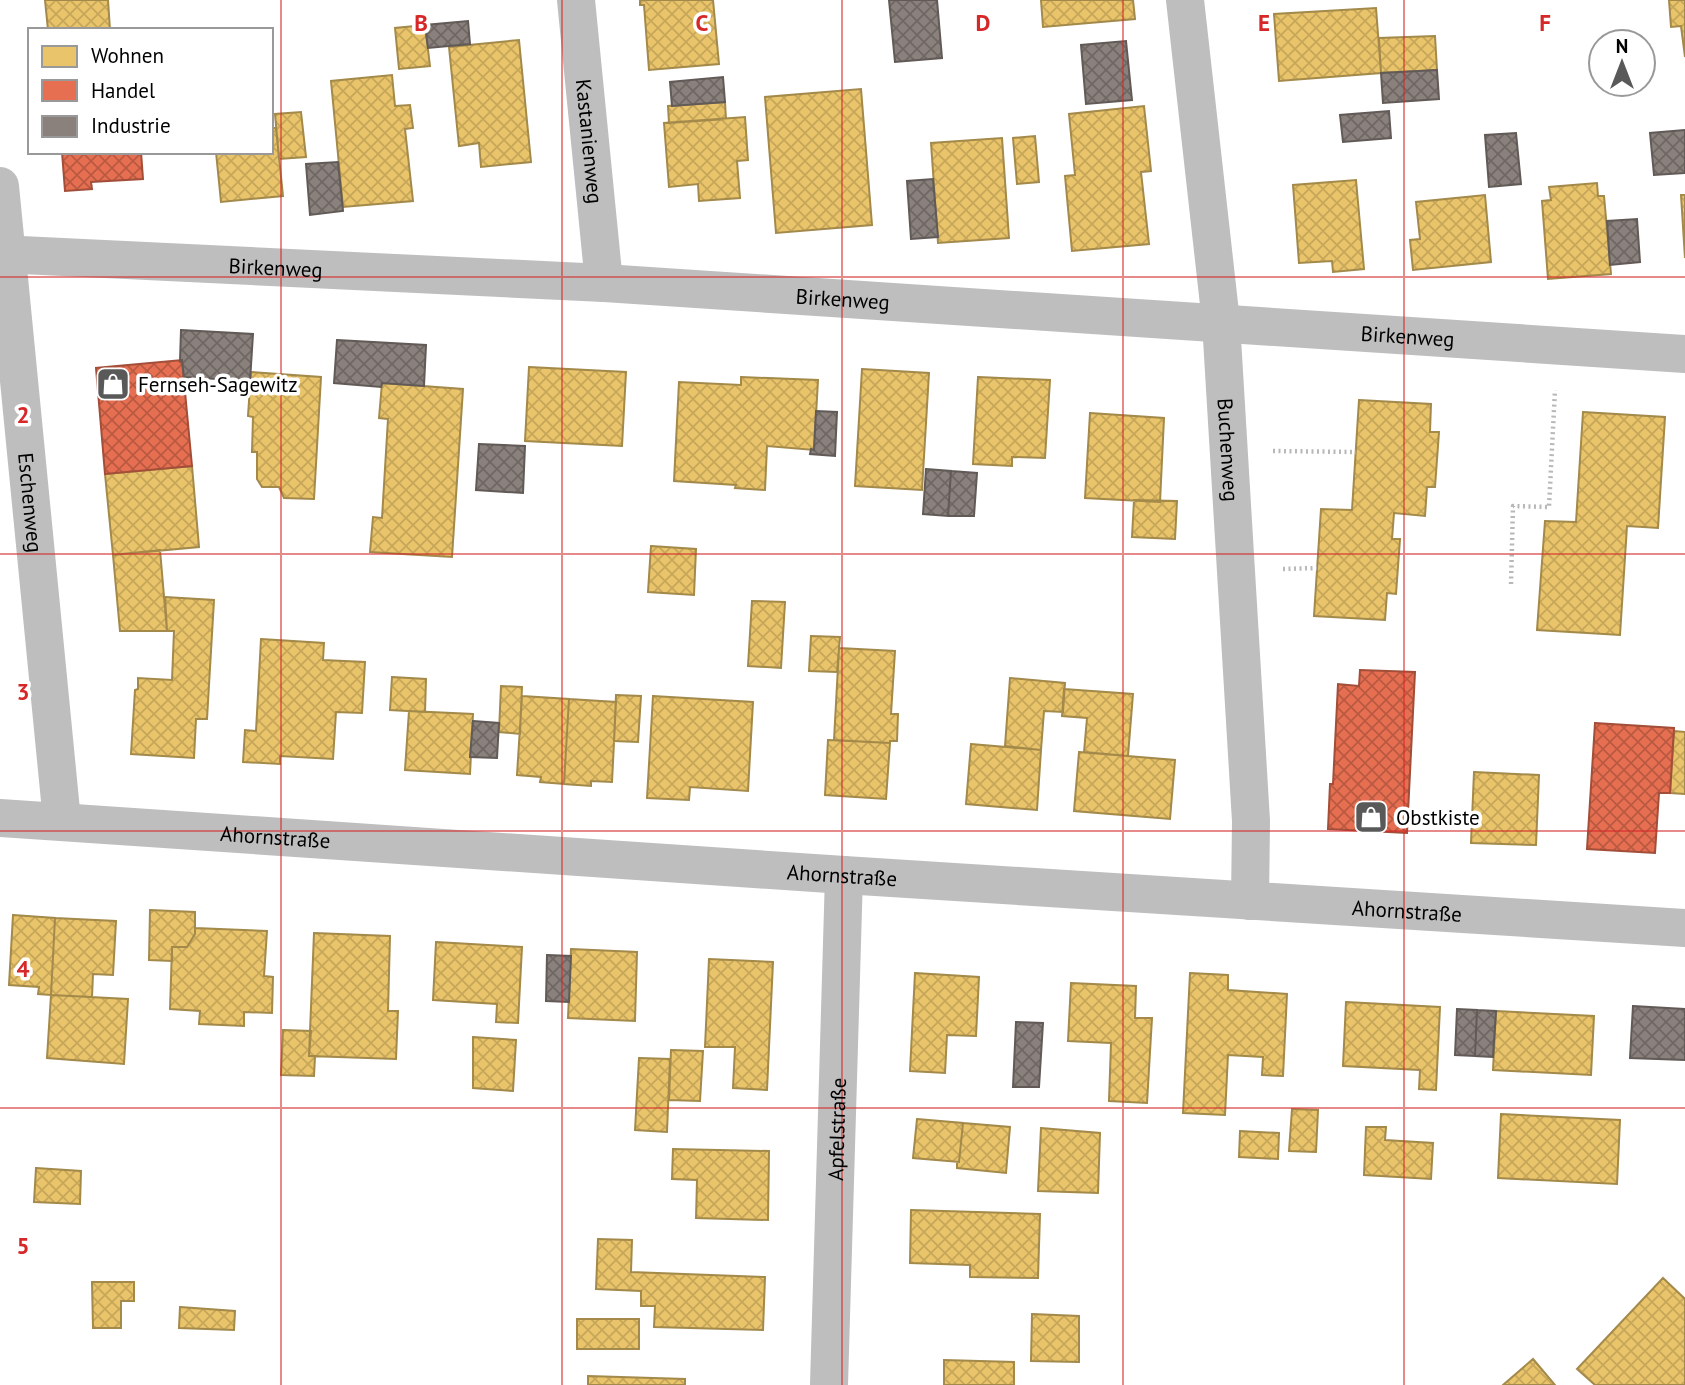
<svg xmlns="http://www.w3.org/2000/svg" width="1685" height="1385" font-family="'PT Sans',sans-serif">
<defs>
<pattern id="homes-cross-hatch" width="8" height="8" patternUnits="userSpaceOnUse" patternTransform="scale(1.75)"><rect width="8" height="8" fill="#e9c46a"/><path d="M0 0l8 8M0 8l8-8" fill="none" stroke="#c6a75a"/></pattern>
<pattern id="shops-cross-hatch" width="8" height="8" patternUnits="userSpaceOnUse" patternTransform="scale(1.75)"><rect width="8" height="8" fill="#e76f51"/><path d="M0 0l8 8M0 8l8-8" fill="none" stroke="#b95941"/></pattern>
<pattern id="industry-cross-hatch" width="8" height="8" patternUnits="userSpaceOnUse" patternTransform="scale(1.75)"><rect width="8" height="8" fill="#8a817c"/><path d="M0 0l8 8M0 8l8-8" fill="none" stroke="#6e6763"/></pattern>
</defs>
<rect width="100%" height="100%" fill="#fff"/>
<!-- homes -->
<path fill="url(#homes-cross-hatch)" stroke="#a3894a" stroke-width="2" d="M45 0H108L110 30H48Z
M640 0H713L719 64 649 70 644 5H640Z
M1041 0H1133L1135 19 1043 27Z
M1669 0H1685V57L1681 26 1671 27Z
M1376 8 1381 73 1279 81 1274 14Z
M425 25 430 66 399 69 395 28Z
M1435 36 1437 70 1381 73 1379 38Z
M519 40 531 162 481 167 479 143 459 146 449 47Z
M392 75 395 106 410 105 413 128 405 129 413 201 343 207 331 81Z
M861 89 872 225 776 233 765 97Z
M725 102 726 119 669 123 668 106Z
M1144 106 1151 171 1141 172 1149 244 1072 251 1065 176 1075 175 1069 114Z
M301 112 306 157 279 159 275 114Z
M745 117 748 160 737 161 740 198 699 201 698 184 669 187 664 123Z
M271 128H276L283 196 221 202 216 152H271Z
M1035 136 1039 182 1017 184 1013 138Z
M1002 138 1009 238 938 243 931 143Z
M1356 180 1364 269 1333 272 1332 261 1299 263 1293 185Z
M1597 183 1598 196H1604L1611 274 1548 279 1542 201 1551 200 1549 187Z
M1485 195 1491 262 1413 270 1410 240 1420 239 1416 202Z
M1681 195H1685V258Z
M529 367 626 372 622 446 525 441Z
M862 369 929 373 922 490 855 486Z
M251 372 321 377 314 499 284 498 279 487H262L257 479V452H252L253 417 248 416Z
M741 377 818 380 814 450 767 446 765 490 735 488 736 485 674 481 679 382 741 385Z
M978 377 1050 380 1045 458 1012 457V466L973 464Z
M382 383 463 389 452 557 370 552 373 517 382 518 388 419 379 418Z
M1359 400 1431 404 1430 432H1439L1435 487H1427L1425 516 1394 513 1392 539H1400L1396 594 1387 593 1385 620 1314 616 1321 509 1352 510Z
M1583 412 1665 417 1658 528 1627 526 1620 635 1537 630 1545 521 1576 522Z
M1090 413 1164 418 1160 502 1085 498Z
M192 466 199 547 113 555 105 474Z
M1134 500 1177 501 1175 539 1132 537Z
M651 546 696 549 694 595 648 592Z
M160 550 167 631H120L113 555Z
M165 597 214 600 207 719H196L194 758 131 754 135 690 138 689V678L172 680 174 631H167Z
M752 601 785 602 781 668 748 666Z
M811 636 840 637 837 672 809 671Z
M261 639 324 643 323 660 365 662 362 713 336 712 333 759 280 756V764L243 762 245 730 256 731Z
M839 648 895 651 891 714H898L897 741H890V743L834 740Z
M392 677 426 679 425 712 390 710Z
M1010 678 1065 683 1063 712 1044 711 1041 750 1005 746Z
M501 686 522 687 520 734 499 732Z
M1064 689 1133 694 1128 756 1084 752 1087 718 1062 716Z
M616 695 641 696 638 742 614 741Z
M522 696 569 699 564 784 540 782 541 777 517 775Z
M653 696 753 702 748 791 690 787 689 800 647 798Z
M569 699 616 702 612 782 591 781V786L564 784Z
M409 711 473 714 470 774 405 770Z
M1674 731 1685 732V794L1670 793Z
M828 740 890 743 886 799 825 795Z
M971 744 1041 750 1037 810 966 804Z
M1079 752 1175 760 1170 819 1074 811Z
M1474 772 1539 775 1536 845 1471 843Z
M150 910 195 912V934L187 947H172V961L149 960Z
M13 915 55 918 51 995 38 994 39 987 9 985Z
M55 918 116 921 113 975 93 974 92 997 51 995Z
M195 928 267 931 264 976 273 977 272 1013 244 1012V1026L199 1024 200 1011 170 1009 172 947H187L195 934Z
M314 933 390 936 388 1011H398L396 1059 309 1056Z
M436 942 522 947 518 1023 496 1022 497 1004 433 1000Z
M571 949 637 952 635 1021 568 1018Z
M709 959 773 962 767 1090 733 1088 735 1047H705Z
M915 973 979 977 976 1036 947 1035 945 1073 910 1071Z
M1190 973 1228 975V990L1287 994 1283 1076 1262 1075 1263 1057 1228 1055 1225 1115 1183 1113Z
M1071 983 1136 986 1135 1018H1152L1147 1103 1109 1101 1111 1043 1068 1041Z
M51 995 128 999 124 1064 47 1058Z
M1346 1002 1440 1007 1436 1090 1419 1089 1420 1070 1343 1066Z
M1496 1011 1594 1016 1591 1075 1493 1070Z
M283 1030 311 1031 309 1056H315L314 1076 281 1075Z
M473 1037 516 1040 513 1091 473 1088Z
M671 1050 703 1051 700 1101 669 1100Z
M639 1058 670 1059 667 1132 635 1130Z
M1292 1109 1318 1110 1316 1152 1289 1151Z
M1501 1114 1620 1120 1617 1184 1498 1178Z
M917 1119 963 1123 959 1162 913 1158Z
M963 1123 1010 1127 1006 1173 957 1168V1162H959Z
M1366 1127H1386L1385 1140 1433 1143 1431 1179 1364 1175Z
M1041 1128 1100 1133 1098 1193 1038 1191Z
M1240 1131 1279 1133 1278 1159 1239 1157Z
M673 1149 769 1151 768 1220 696 1218 697 1180 672 1179Z
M36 1168 81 1171 80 1204 34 1202Z
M911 1210 1040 1214 1038 1278 970 1277V1265L910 1263Z
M598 1239 632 1240 631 1272 765 1277 763 1330 654 1327 655 1306H641V1291L596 1289Z
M1663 1278 1685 1299V1385H1595L1577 1369Z
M92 1282H134V1301H121V1328H93Z
M180 1307 235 1311 234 1330 179 1328Z
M1032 1314 1079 1316V1362L1031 1361Z
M577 1319H639V1349H577Z
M1533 1359 1555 1385H1503Z
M944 1360 1014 1362V1385H944Z
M588 1376 685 1379V1385H588Z"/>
<!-- shops -->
<path fill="url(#shops-cross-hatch)" stroke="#a24e39" stroke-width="2" d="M62 152H141L143 179 91 182 92 189 65 191Z
M182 360 192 466 105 474 96 368Z
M1360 670 1415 672 1407 833 1328 829 1330 784H1333L1338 684 1359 686Z
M1595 723 1674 728 1670 793H1659L1655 853 1587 849Z"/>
<!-- industry -->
<path fill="url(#industry-cross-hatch)" stroke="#615a57" stroke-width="2" d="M889 0H937L942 58 895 62Z
M468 21 470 44 428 48 425 25Z
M1126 41 1132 100 1086 104 1081 45Z
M1437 70 1439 99 1383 103 1381 73Z
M723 77 725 102 672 106 670 82Z
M1389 111 1391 138 1343 142 1340 115Z
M1685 130V173L1654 175 1650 133Z
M1516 133 1521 184 1489 187 1485 135Z
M338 162 343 211 310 215 306 164Z
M933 179 938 237 911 239 907 181Z
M1637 219 1640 262 1610 265 1607 221Z
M181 330 253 334 250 381 184 377 182 360 180 361Z
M337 340 426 345 424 386 382 383 381 387 334 383Z
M816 411 837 412 835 456 810 454 811 449 814 450Z
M479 444 525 446 523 493 476 490Z
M926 469 951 471 948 516 923 514Z
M951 471 977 473 974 516H948Z
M473 721 499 723 497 758 470 757Z
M547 955 571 956 569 1002 546 1001Z
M1633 1006 1685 1009V1060L1630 1058Z
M1457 1009 1477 1010 1475 1056 1455 1055Z
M1477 1010 1496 1011 1493 1057 1475 1056Z
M1016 1022 1043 1023 1039 1087H1013Z"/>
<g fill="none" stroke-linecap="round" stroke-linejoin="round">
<!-- path -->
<path stroke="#b8b8b8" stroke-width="4.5" stroke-dasharray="2 3.5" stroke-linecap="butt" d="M1273 451 1356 452
M1283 569 1317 568
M1511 584 1513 506 1549 507 1555 390"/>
<!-- minor -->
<g stroke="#bebebe" stroke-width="38">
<path id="s1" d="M576 0 604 283"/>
<path id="s2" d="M1185 0 1221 322 1251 821 1250 901"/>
<path id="s3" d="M0 186 62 821"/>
<path id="s4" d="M0 254 604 283 1685 354"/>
<path id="s5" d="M0 818 844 875 1685 928"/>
<path id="s6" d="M829 1385 844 875"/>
</g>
</g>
<!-- grid -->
<path fill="none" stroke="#d62828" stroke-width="2" stroke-opacity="0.55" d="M281 0V1385M562 0V1385M842 0V1385M1123 0V1385M1404 0V1385M0 277H1685M0 554H1685M0 831H1685M0 1108H1685"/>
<!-- icons -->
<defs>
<symbol id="shop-square" viewBox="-11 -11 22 22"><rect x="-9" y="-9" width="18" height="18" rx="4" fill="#595959" stroke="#fff"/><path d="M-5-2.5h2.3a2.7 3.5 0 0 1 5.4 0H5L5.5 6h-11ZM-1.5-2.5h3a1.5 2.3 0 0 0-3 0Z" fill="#fff"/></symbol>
</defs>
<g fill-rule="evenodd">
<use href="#shop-square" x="94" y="365" width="38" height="38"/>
<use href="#shop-square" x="1352" y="798" width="38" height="38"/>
</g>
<g text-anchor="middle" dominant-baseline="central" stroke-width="7" stroke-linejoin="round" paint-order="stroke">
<!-- street labels -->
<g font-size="21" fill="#000" stroke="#fff">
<text stroke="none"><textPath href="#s1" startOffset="142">Kastanienweg</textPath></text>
<text stroke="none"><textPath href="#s4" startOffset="276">Birkenweg</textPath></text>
<text stroke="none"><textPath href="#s4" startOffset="844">Birkenweg</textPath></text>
<text stroke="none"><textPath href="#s4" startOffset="1410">Birkenweg</textPath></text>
<text stroke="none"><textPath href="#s2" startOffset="452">Buchenweg</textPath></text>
<text stroke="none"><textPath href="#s3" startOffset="318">Eschenweg</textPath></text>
<text stroke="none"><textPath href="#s5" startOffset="276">Ahornstraße</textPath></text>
<text stroke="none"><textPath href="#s5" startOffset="844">Ahornstraße</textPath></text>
<text stroke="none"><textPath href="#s5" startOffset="1410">Ahornstraße</textPath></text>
<text stroke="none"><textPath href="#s6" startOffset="256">Apfelstraße</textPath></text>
</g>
<!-- poi labels -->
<g font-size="21" fill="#000" stroke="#fff" text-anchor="start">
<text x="138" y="384">Fernseh-Sagewitz</text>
<text x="1396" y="817">Obstkiste</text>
</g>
</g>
<g font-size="23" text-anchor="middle" font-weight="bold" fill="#d62828" stroke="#fff" stroke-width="7" stroke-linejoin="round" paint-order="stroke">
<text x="421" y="31">B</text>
<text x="702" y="31">C</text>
<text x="983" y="31">D</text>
<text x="1264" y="31">E</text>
<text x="1545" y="31">F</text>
<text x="23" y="423">2</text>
<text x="23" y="700">3</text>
<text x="23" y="977">4</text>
<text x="23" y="1254">5</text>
</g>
<!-- legend -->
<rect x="28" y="28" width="245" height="126" fill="#ffffff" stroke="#999999" stroke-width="2"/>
<rect x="42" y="46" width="35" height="21" fill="#e9c46a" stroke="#999999" stroke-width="2"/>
<text x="91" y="63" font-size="21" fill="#000000">Wohnen</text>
<rect x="42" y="80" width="35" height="21" fill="#e76f51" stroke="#999999" stroke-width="2"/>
<text x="91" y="98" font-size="21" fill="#000000">Handel</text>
<rect x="42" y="116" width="35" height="21" fill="#8a817c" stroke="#999999" stroke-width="2"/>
<text x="91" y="133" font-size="21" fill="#000000">Industrie</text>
<!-- north arrow -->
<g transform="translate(1622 63)"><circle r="33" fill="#ffffff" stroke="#999999" stroke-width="2"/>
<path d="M0-5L12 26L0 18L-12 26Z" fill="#595959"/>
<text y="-10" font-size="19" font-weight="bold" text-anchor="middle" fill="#000000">N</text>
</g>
</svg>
